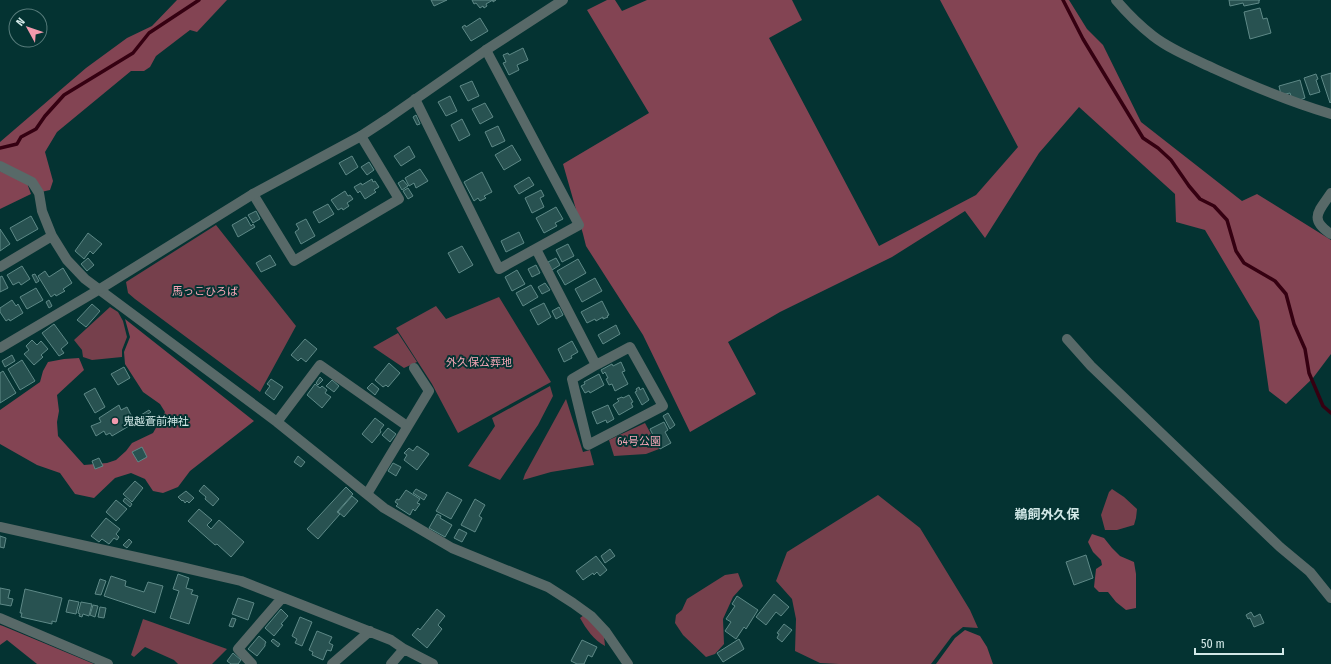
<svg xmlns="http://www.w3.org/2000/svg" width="1331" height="664" font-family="'Fira Sans Condensed','Noto Sans JP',sans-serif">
<rect width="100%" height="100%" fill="#043332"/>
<!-- green -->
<path fill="#76404c" d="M216 225 296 326 260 392 135 299 128 293 126 282Z
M499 297 551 382 458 433 432 384 396 328 436 306 446 319Z
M110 307 118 312 123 321 127 337 122 350V357L92 360 83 357 82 350 74 340Z
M398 333 417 362 404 368 373 347Z
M550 386 553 396 538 425 500 480 468 466 495 426 492 418Z
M566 399 583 452 590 450 594 465 551 472 523 480 525 474Z
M645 423 659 449 646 454 614 456 609 440Z
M1112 489 1124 497 1137 509 1136 518 1134 525 1117 530H1105L1101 515 1109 492Z
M878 495 920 528 970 610 978 628 963 627 952 636 931 664H839L820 663 795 651 796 619 792 599 776 581 787 552Z
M738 573 743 586 733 597 723 619 724 644 715 654 706 657 683 635 675 623 676 615 682 610 687 599 725 575Z
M584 615 604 636 605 646C594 640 586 629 580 618Z
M143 619 227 649 212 664H178L174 660 145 647 134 657 131 655Z"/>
<!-- forest -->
<path fill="#834453" d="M177 0H227L197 32 190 30 156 56 150 67 144 71H131L57 132 45 152 53 181 50 190 41 192 0 162V142L86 68 127 38 152 26Z
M607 0H615L622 11 647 0H792L802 20 769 38 879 246 976 195 1018 147 940 0H1069L1087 29 1103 45 1141 122 1242 201 1257 194 1331 240V354L1313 378 1286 404 1269 391 1259 321 1205 230 1176 222 1175 194 1079 107 1039 153 985 238 965 211 892 257 780 312 728 342 756 394 690 432 643 335 586 246 583 234 563 164 649 113 587 10Z
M0 171 27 183 31 194 0 209Z
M125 319 254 421 190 471 178 487 163 493 153 491 145 479 131 473 115 478 94 498 75 494 60 473 37 465 0 444V410L40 382 43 371 48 362 64 359 79 358 84 370 57 395 59 411 57 422 58 436 84 465 107 463 116 460 126 451 132 443 153 433 165 412 160 404 143 392 125 364 124 352 130 337Z
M1092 534 1104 538 1112 548 1120 556 1134 562 1136 574V608L1126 610 1116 602 1108 592H1099L1094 587 1096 569 1102 565 1101 560 1093 552 1088 542Z
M0 625 3 626 94 664H37L7 640 0 645Z
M965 630 980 636 987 647 993 664H936L955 638Z"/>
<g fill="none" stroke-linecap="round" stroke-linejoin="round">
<!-- stream -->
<path stroke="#350011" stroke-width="3.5" d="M1063 0 1083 39 1143 138 1158 148 1171 160 1189 186 1200 199 1214 206 1227 220 1236 251 1244 263 1275 281 1286 294 1294 324 1305 349 1309 373 1323 406 1331 413
M0 148 17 144 21 137 36 129 45 116 64 95 133 53 149 33 199 0"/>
</g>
<!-- building -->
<path fill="#285251" stroke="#5e8987" d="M431 0H447L434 6Z
M472 0H496L493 2V0L486 4 487 6 484 8 483 6 480 8 476 3 474 4Z
M1229 0H1260H1259V3L1244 6 1243 3 1230 6Z
M1260 8 1263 19 1267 18 1271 33 1250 39 1244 12Z
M480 18 488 31 471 41 462 27 465 25 466 27Z
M523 48 528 60 517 65 519 70 509 75 503 63 506 62 503 55 508 53 509 55Z
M1331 73V102L1330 103 1321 76Z
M1316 74 1318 79 1316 80 1320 92 1310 95 1304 78Z
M1300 80 1305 98 1297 101 1292 99 1290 93 1281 95 1279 86Z
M472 81 479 96 468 101 460 86Z
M450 96 457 111 446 116 438 102Z
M485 103 493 117 480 124 472 109Z
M416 115 420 124 417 125 413 117Z
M462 119 470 135 459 141 451 125Z
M498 126 505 141 492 147 485 132Z
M512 145 521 160 504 170 495 155Z
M409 146 415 157 401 166 394 156Z
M352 156 358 167 346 175 339 163Z
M369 162 374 170 367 175 361 167Z
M420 169 428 181 416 188 414 183 409 186 405 178Z
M482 172 492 192 484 196 486 198 480 201 478 198 474 201 464 182Z
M529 177 534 185 519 194 514 186Z
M372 179 373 182 375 181 379 187 374 190 376 192 365 199 360 191 358 193 354 187 361 183 362 185Z
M403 180 408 186 402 190 398 183Z
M408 188 413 196 408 199 403 191Z
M541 190 544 196 540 198 544 207 532 213 525 198Z
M345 191 348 196 350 195 353 199 347 203 349 206 343 210 342 208 338 210 331 200Z
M328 204 334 214 319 223 313 212Z
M556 207 563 219 555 223 557 226 544 233 536 218Z
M256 211 260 219 253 223 248 215Z
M31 216 38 229 17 241 10 228Z
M246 217 251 226 253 224 255 227 238 237 232 225Z
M306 219 315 236 301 244 295 232 299 229 296 224Z
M0 229 10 244 0 251Z
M519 232 524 243 506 252 501 241Z
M88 233 102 244 93 254 90 251 84 259 75 251Z
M568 244 574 256 562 262 556 250Z
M462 246 473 265 459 273 448 253Z
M270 255 276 265 261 272 256 263Z
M88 258 94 265 87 271 81 264Z
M556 258 560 265 552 270 548 262Z
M578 259 586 273 565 285 557 271Z
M536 265 540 273 532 277 528 269Z
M22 266 30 279 21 285 19 282 13 285 7 275Z
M63 268 72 283 63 289 65 291 56 296 55 294 51 297 38 276 45 271 49 277Z
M517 270 525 284 512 291 505 277Z
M35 274 39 281 36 283 32 275Z
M2 276 8 288 0 292V277Z
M595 278 602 291 582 302 575 289Z
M545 283 550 290 542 294 538 287Z
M531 285 538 297 523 306 516 293Z
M36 288 43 300 27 309 20 297Z
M12 300 16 306 18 304 23 313 10 321 9 319 6 321 0 312V308Z
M49 300 52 306 49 308 46 302Z
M602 301 609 315 607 316 608 317 603 319V317L596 321 595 319 587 323 581 312Z
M544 303 551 317 538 325 530 310Z
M92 304 100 311 86 327 77 320Z
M559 307 563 315 556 319 552 311Z
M54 324 68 343 61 349 64 353 59 356 42 333Z
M616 325 620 334 603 344 598 335Z
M305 339 317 349 306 362 301 358 298 361 291 355Z
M32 340 37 345 41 341 48 349 41 355 43 357 34 365 24 354 29 350 26 346Z
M572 341 578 352 571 356 572 358 564 362 558 349Z
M12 355 15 361 5 367 2 361Z
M22 360 35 381 20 390 8 369Z
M621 362 625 371 622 372 628 384 615 391 612 384 609 385 606 379 608 378 605 372 603 374 601 370 612 364 613 366Z
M389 363 400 373 388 387 386 385 383 387 375 380Z
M124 367 130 378 118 385 111 374Z
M3 371 16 393 0 403V373Z
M599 374 604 385 590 393 589 391 585 393 581 386 585 384 584 382Z
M320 377 323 380 318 385 316 383Z
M271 379 283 387 274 400 265 393 270 386 267 384Z
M332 380 339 386 334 392 326 386Z
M372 383 379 389 375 395 367 388Z
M315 384 320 388 322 386 327 390 325 393 331 397 322 408 307 395Z
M639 387 640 390 643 388 649 400 642 405 635 392 637 391 636 389Z
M95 388 105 407 95 413 84 394Z
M629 395 633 402 631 403 633 407 619 415 613 405 619 401 617 399 622 397 623 398Z
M119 405 121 410 127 407 133 419 128 422 129 426 112 436 110 433 106 435 104 431 96 436 91 426 101 422 99 418Z
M608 405 614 419 607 423 606 420 597 424 592 412Z
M149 410 151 412 143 417 141 415Z
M668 413 675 425 670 429 663 416Z
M375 418 384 425 380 430 381 432 372 443 362 434Z
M664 422 668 430 665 432 671 443 660 449 650 429Z
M388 428 396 434 390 442 382 435Z
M417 446 429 454 417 470 404 460 407 455 404 453 409 448 413 451Z
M142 447 147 457 138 462 132 452Z
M298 456 305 462 301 467 294 462Z
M99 458 103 466 95 469 92 461Z
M393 463 401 467 396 476 388 471Z
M135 481 143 488 132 502 123 494Z
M204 485 219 499 213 506 205 499 206 497 199 491Z
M346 487 353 494 337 512 340 514 318 539 307 529Z
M416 489 427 495 424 500 413 493Z
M406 490 420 499 417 503 420 504 415 511 413 509 410 515 396 506 398 504 395 502 397 499 399 500Z
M186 491 194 498 189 503 187 501 185 503 183 500 182 501 178 497Z
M447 492 462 500 451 519 436 511Z
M352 496 358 501 344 517 338 512Z
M125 498 132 504 130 507 123 501Z
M475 499 485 505 479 516 482 518 475 532 461 525Z
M116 500 127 509 116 521 106 512Z
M199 509 212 520 207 525 211 529 219 520 244 542 231 557 217 544 215 545 188 521Z
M437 514 441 516 440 518 452 525 445 537 429 528Z
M106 518 120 529 116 534 119 537 117 540 114 538 109 544 102 539 99 542 91 536Z
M459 529 467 533 462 542 454 538Z
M0 536 6 538 4 548 0 547Z
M129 539 132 542 127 548 123 545Z
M610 549 615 556 605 563 601 556Z
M1086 555 1093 578 1074 585 1066 562Z
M596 556 607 570 600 576 597 572 594 575 593 573 583 580 576 571Z
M178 574 189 578 186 588 193 590 191 594 198 596 189 624 170 618 179 591 173 589Z
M111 576 126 581 125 586 144 592 148 582 163 586 155 613 104 596Z
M100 579 106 581 101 595 95 594Z
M0 588 10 590 8 598 13 599 11 606 0 604Z
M25 589 62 598 56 622 52 621V624L21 617 22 613H20Z
M774 594 789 607 781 616 776 612 766 625 756 617Z
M737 596 758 610 746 629 744 627 736 639 725 631 731 622 726 619 735 606 732 604Z
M238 598 254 603 248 620 232 614Z
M69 600 79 602 76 614 66 612Z
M81 602 92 604 89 616 83 614 82 617 79 616 80 614 78 613Z
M93 605 98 606 95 617 90 615Z
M100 607 106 608 104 618 98 617Z
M281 609 288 616 281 624 283 625 274 636 265 628Z
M437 609 445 616 438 625 442 629 427 648 412 635 418 628 420 630Z
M1251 612 1254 617 1260 614 1264 623 1254 627 1250 618 1248 619 1246 615Z
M300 617 312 622 302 646 295 643 297 639 292 636Z
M232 618 236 619 233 627 229 626Z
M784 624 792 630 782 642 777 638 779 634 777 633Z
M317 631 332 637 329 643 333 645 331 651 327 650 323 660 312 655 313 652 309 650Z
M259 636 266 642 265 644V646L257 656 248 649Z
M273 639 280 644 278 647 271 641Z
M739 639 744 649 723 662 717 653Z
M582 640 597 647 592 657 588 655 584 664H577L571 661Z
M233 653 241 660 238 664H231L227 661Z"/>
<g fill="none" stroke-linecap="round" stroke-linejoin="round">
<!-- minor -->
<path stroke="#586968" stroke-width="10" d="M1116 0C1127 13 1139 25 1153 36 1171 50 1194 59 1215 69 1252 86 1291 102 1331 114
M415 99 499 269 579 225 486 50
M0 166 32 182 39 193 42 211 52 236 67 260 85 279 277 422 384 508 452 548 548 587 573 603 591 616 606 632 628 664
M1331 193C1319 211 1308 219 1331 234
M253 194 294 261 399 199 361 136
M536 249 596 365 572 379 588 445 663 406 630 347 596 365
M0 267 52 236
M1067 339 1091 366 1280 547 1310 572 1331 598
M0 348 100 289
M277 422 320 365 407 426
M367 494 429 391 414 368
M0 527 181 567 241 581 391 640 404 649 433 664
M0 618 108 664
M252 664 238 649 282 598
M332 664 370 631
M391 664 404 649"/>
<!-- tertiary -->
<path stroke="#586968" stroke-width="10" d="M100 289 253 194 361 136 387 119 486 50 563 0"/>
</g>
<!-- markers -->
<circle fill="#f29aad" stroke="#043332" stroke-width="1.5" cx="115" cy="421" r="4"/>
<g text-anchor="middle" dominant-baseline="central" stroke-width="4" stroke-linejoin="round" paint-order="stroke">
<!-- park labels -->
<g font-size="11" fill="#f4a5b5" stroke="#043332">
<text x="205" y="291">馬っこひろば</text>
<text x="479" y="362">外久保公葬地</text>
<text x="639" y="441">64号公園</text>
</g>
<!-- poi labels -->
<g font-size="11" fill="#d2e8e7" stroke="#043332" text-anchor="start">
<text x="123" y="421">鬼越蒼前神社</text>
</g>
<!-- quarter labels -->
<g font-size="13" font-weight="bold" fill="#d2e8e7" stroke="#043332">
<text x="1047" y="514">鵜飼外久保</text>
</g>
</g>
<!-- north arrow -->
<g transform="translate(28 28) rotate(310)"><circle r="19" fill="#043332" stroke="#567b7a"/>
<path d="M0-3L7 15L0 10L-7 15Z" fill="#f29aad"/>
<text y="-6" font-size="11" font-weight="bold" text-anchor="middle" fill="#d2e8e7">N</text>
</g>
<!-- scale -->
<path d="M1195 648v6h88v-6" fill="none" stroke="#d2e8e7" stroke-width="2"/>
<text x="1201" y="648" font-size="12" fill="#d2e8e7" stroke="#043332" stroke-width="3" paint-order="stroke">50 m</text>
</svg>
